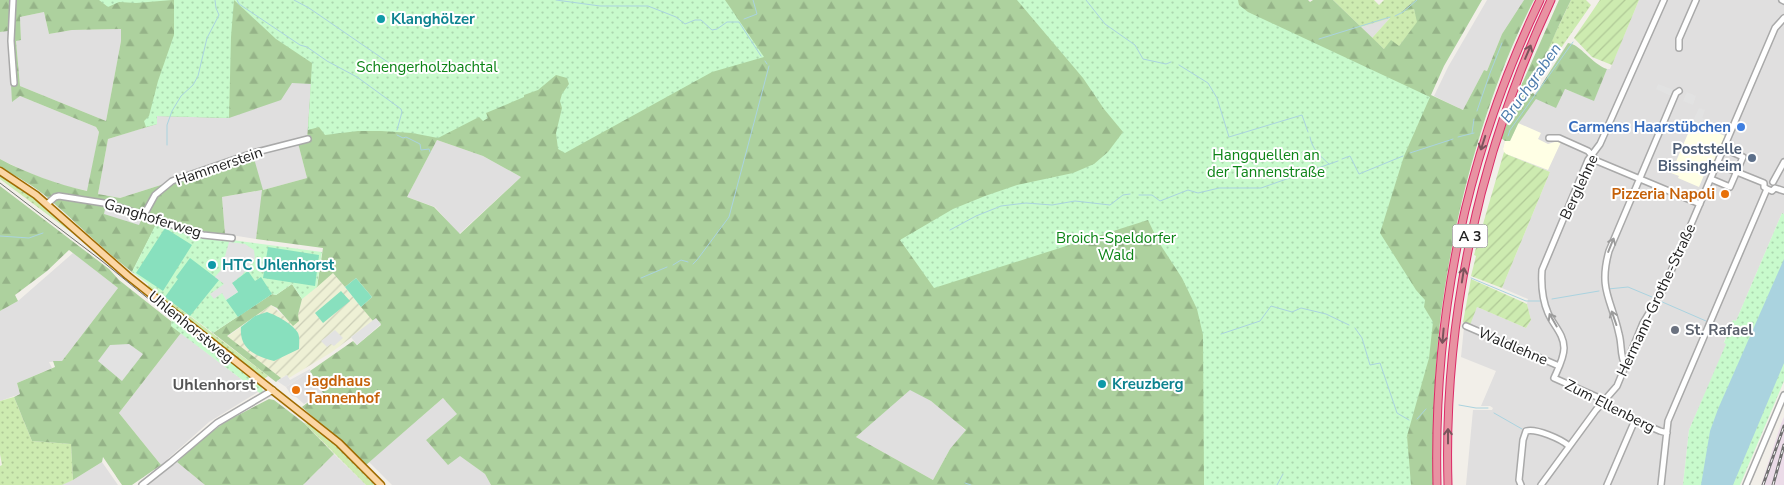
<svg xmlns="http://www.w3.org/2000/svg" width="1784" height="485" font-family="'Nunito Sans',sans-serif">
<defs>
<pattern id="farmland-furrows" width="10" height="10" patternUnits="userSpaceOnUse" patternTransform="scale(1.25)"><rect width="10" height="10" fill="#eef0d5"/><path d="M-1 1l2-2M0 10L10 0M9 11l2-2" fill="none" stroke="#ccceb7"/></pattern>
<pattern id="grass-dots" width="8" height="8" patternUnits="userSpaceOnUse" patternTransform="scale(1.25)"><rect width="8" height="8" fill="#cdebb0"/><path d="M2 2h.1M6 6h.1" fill="none" stroke="#b0c997" stroke-width="1.8" stroke-linecap="round"/></pattern>
<pattern id="forest-firs" width="22" height="20" patternUnits="userSpaceOnUse" patternTransform="scale(1.25)"><rect width="22" height="20" fill="#add19e"/><path d="M5 1l3.5 6h-7zM16 11l3.5 6h-7z" fill="#95b388"/></pattern>
<pattern id="park-dots" width="8" height="8" patternUnits="userSpaceOnUse" patternTransform="scale(1.25)"><rect width="8" height="8" fill="#c8facc"/><path d="M2 2h.1M6 6h.1" fill="none" stroke="#acd6af" stroke-width="1.8" stroke-linecap="round"/></pattern>
<pattern id="garden-furrows" width="10" height="10" patternUnits="userSpaceOnUse" patternTransform="scale(1.25)"><rect width="10" height="10" fill="#cdebb0"/><path d="M-1 1l2-2M0 10L10 0M9 11l2-2" fill="none" stroke="#b0c997"/></pattern>
</defs>
<rect width="100%" height="100%" fill="#f2efe9"/>
<!-- residential -->
<path fill="#e0dfdf" d="M1487 0H1524L1502 34 1487 71 1484 70 1463 110 1434 96 1448 67Z
M1639 0H1784V214L1782 213 1736 321 1733 320 1724 342 1727 344 1689 430 1683 485H1466L1473 410H1492L1493 408 1490 406H1481L1496 371 1461 357 1464 327 1468 328 1477 307 1526 328 1531 320 1527 304 1528 299 1502 288 1550 172 1506 154 1503 149 1505 141H1510L1518 123 1536 99 1564 89 1594 100 1607 69H1610Z
M44 12 49 34 72 30 122 29 121 41 106 121 20 86 16 40H21L20 17Z
M1391 17 1372 38 1361 27Z
M8 30 13 101 20 96 96 127 99 132 88 191 61 185 29 173 0 159V32Z
M231 71 311 84 307 141 298 143 307 178 263 190 256 239 225 234 222 197 263 190 173 179 164 184 120 198 98 194 108 139 156 124V116Z
M437 140 483 156 521 177 459 234 435 207 407 197Z
M73 253 118 288 62 361 49 362 52 368 17 383 20 394 0 401V311L18 301Z
M181 333 258 392 209 422 161 465 119 413Z
M310 371 323 393 304 404 296 397 292 396 286 387Z
M910 389 931 401 952 417 966 431 950 449 933 480 856 437Z
M443 398 458 414 426 440 460 455 485 474 491 485H392L369 462Z
M334 454 366 485H303Z
M102 462 118 485H28L62 484 73 480Z
M177 462 205 485H148Z"/>
<!-- education -->
<path fill="#ffffe5" d="M1693 122 1725 136 1711 169 1707 168 1699 187 1678 178 1679 176 1671 173Z
M1518 123 1541 133 1538 139 1548 144 1558 141 1561 142 1548 170 1506 154 1504 152 1503 149 1505 141H1510Z"/>
<!-- railway -->
<path fill="#ebdbe8" d="M1784 417V485H1761L1781 424Z"/>
<!-- farmland -->
<path fill="url(#farmland-furrows)" d="M333 273 373 321 332 352 289 378 287 375 281 378 227 337 271 305 289 321 298 315 302 299Z"/>
<!-- grass -->
<path fill="url(#grass-dots)" d="M1333 0H1374L1379 5 1384 0H1415L1402 11 1414 9 1418 22 1399 46 1384 49 1372 38 1390 18 1361 27Z
M1571 0H1586L1591 5 1531 91 1543 65 1552 40Z
M0 175 30 195 79 238 0 179Z
M148 284 268 376 264 379 214 341 149 290Z
M14 397 32 441 71 444 73 480 62 485H0V466L2 465 0 454V401Z
M304 423C322 425 363 471 377 485H366Z"/>
<!-- forest -->
<path fill="url(#forest-firs)" fill-rule="evenodd" d="M0 0H1308L1310 2 1313 0H1333L1384 49 1391 40 1399 46 1417 22 1414 9 1401 12 1415 0H1482L1444 66 1431 95 1463 110 1484 70 1487 71 1502 34 1524 0H1534C1485 95 1453 217 1440 322 1434 376 1433 431 1433 485H491L485 474 460 456 448 465 426 440 457 414 443 398 366 465 302 407 311 400 323 393 310 371 353 341 357 345 381 325 376 319 373 321 361 307 372 297 356 278 345 287 333 273 317 287 323 248 256 239 262 190 222 197 225 234 198 231 159 219 132 272C102 249 77 223 49 199 35 186 17 177 0 167V159C28 174 57 184 87 191L99 132 96 127 20 96 12 102 8 31 0 32ZM44 12 49 34 72 30 121 29V41L106 121 20 86 16 41 21 40 20 17ZM292 83 311 84 307 140 298 143 307 178 263 190 253 155 166 187 164 184 120 198 98 194 108 139 157 124V116L229 118 281 100ZM437 140 483 156 521 177 460 234 434 207 407 197ZM910 390 931 401 966 430 950 449 933 480 856 437Z
M1559 0H1571C1556 30 1544 60 1531 91L1535 95 1568 43C1580 44 1592 64 1607 69L1594 101 1565 89 1556 108 1536 99 1518 124 1510 141H1505L1501 138 1521 86Z
M0 186 109 269 119 280 172 322V326L181 333 119 413 161 465 132 485H122L103 457 102 462 73 480 71 444 32 441 14 397 20 394 17 383 55 367 53 361H62L118 288 69 250 47 271 15 295 18 301 0 311Z
M292 284 302 299 298 315 299 321 293 326 277 308 271 305 227 336 281 378 276 382 213 333 272 294 276 295Z
M269 399 274 400 304 423 334 454 303 485H205L177 462 201 440 225 422Z"/>
<!-- park -->
<path fill="url(#park-dots)" d="M99 0H172L136 3 119 2 108 7Z
M174 0H725L764 57 712 72 565 153 558 149 556 133 562 108 560 101 562 94 569 84 567 78 556 75 538 90 524 95V97L486 113 488 118 483 121 479 117 438 138 412 133 381 131H358L325 135 319 127 308 130 312 63 276 39 234 0 231 37 229 118 157 116V124L146 127 144 121 149 116 158 81 174 35Z
M1017 0H1238L1239 5 1248 12 1430 97 1404 156 1380 233 1416 290 1425 300 1424 307 1433 322 1429 358 1407 436 1411 485H1204L1203 335 1197 309 1182 278 1158 241 1148 220 934 288 900 240 953 209 985 196 1017 185 1073 173 1094 164 1108 152 1123 132 1104 109 1083 78Z
M1782 213 1784 214V381L1740 485H1683L1689 430 1726 344 1724 343 1733 320 1736 321Z
M157 222 202 236 322 252 317 287 302 299 292 284 276 295 272 294 213 333 132 272Z
M167 311 261 386 263 391 261 394 171 326 172 318Z"/>
<!-- garden -->
<path fill="url(#garden-furrows)" d="M1600 0H1639L1612 65 1592 57 1574 38Z
M1504 152 1506 154 1550 172 1502 288 1471 276 1476 256 1474 255Z
M1471 279 1527 304 1531 320 1526 328 1477 307 1470 325 1463 322Z"/>
<!-- pitch -->
<path fill="#88e0be" d="M165 228 192 245 163 291 136 273Z
M268 247 319 255 315 286 263 278Z
M190 258 219 280 190 316 165 297 178 279 176 277Z
M248 271 255 281 261 277 272 294 238 317 226 300 238 292 232 283Z
M356 278 372 297 361 307 345 287Z
M341 291 350 301 323 323 315 313Z
M267 312C276 315 293 324 298 333 300 337 299 345 299 349L274 361C255 356 239 349 241 327L255 316Z"/>
<!-- parking -->
<path fill="#e2e2e2" d="M1658 84 1674 90 1671 96 1656 89Z
M1687 92 1696 96 1693 105 1683 101Z
M1699 108 1705 110 1702 118 1719 125 1716 131 1693 121Z
M106 204 143 216 139 225 104 214Z
M229 242 245 244 254 250 255 259 242 275 232 283 238 292 226 300 222 293 214 299 210 294 224 284 215 277 221 270Z
M1654 306 1658 308 1647 333 1643 331Z
M376 318 381 324 357 345 351 337Z
M335 330 343 338 334 346 331 344 327 347 321 341Z
M129 344 143 354 122 381 98 361 110 345Z
M310 369V371L286 387 277 381 287 375 290 380Z"/>
<!-- water -->
<path fill="#aad3df" d="M1784 259V363L1733 485H1701L1710 431 1718 409Z"/>
<g fill="none" stroke-linecap="round" stroke-linejoin="round">
<!-- stream -->
<path stroke="#aad3df" stroke-width="1" d="M237 0 239 4 300 45 307 47 327 61 357 77 401 109 402 112 397 130
M294 0 309 8 392 65
M556 0 600 6H648L676 17 685 24 695 20H701L712 30 717 29 727 22H739L761 56
M1086 0 1105 24 1135 45 1143 59 1166 64 1171 62
M1395 16 1403 12 1417 0
M744 19 757 14 753 0
M1319 39 1390 17
M765 61 767 64
M1179 65 1208 83 1217 98 1229 137 1302 115 1308 132
M1477 111 1490 73 1502 43
M1472 133 1474 119
M397 135 403 138 406 137 420 144 421 150 429 149 430 152
M1508 136 1510 130 1573 42
M1310 137C1312 149 1320 156 1329 164
M1458 137 1474 133
M167 145V125L172 111 181 96 193 85 198 76 207 38 219 15 216 8 215 0
M1410 153 1453 139
M1342 159 1350 156 1359 174 1403 156
M1139 195H1152L1160 201 1188 190 1198 193 1219 188H1261L1338 161
M950 230 976 216 1001 206 1026 203 1052 205 1075 201 1110 205 1123 195 1130 194
M0 236 29 238 43 233
M693 264 697 260 729 217 769 66
M673 265 681 260 688 262
M641 278 667 267
M1471 278 1526 301H1541
M1608 289 1628 287 1652 297
M1552 299 1599 291
M1660 301 1706 321
M1355 328 1362 338 1370 365 1380 363 1397 413 1409 420
M1221 334 1260 321 1271 306 1292 312 1301 308 1326 314 1349 325
M1459 405 1476 408H1488
M1494 413 1522 429
M1417 419 1426 409
M965 483 971 485
M1277 485 1283 474"/>
<defs>
<path id="minor" d="M13 0 11 41 14 83
M1664 0 1600 144 1588 160 1542 270C1541 285 1542 299 1548 313 1553 325 1564 334 1564 348 1564 358 1558 369 1554 378L1597 397 1618 413 1660 431 1667 433
M1782 0 1784 1
M1679 48V39L1696 0
M1549 138H1559L1588 151 1597 161 1700 204
M1717 164 1764 183V187L1767 189
M1711 179 1730 187 1743 157 1723 148
M1773 182 1784 162
M1767 189 1772 191 1775 188 1784 191
M47 204 55 197 59 196 110 204 181 228 203 235 232 238
M144 215 155 195 172 181 253 153 308 139
M1466 326 1559 366
M1625 365C1620 356 1622 344 1619 334 1612 300 1598 290 1609 251L1676 93 1679 91
M142 485 171 462 217 423 273 390
M1521 485 1519 480 1523 440 1526 431C1536 428 1561 439 1569 446
M1541 485 1596 410 1617 386 1643 323 1663 290 1775 28 1784 18
M1607 485 1635 420
M1661 485 1668 421 1767 189
M1746 485 1784 395"/>
<path id="major" d="M0 171 36 195 128 276 339 443 381 485"/>
<path id="highway" d="M1437 485C1433 313 1466 155 1540 0
M1448 485C1443 317 1480 152 1551 0"/>
</defs>
<!-- minor casing -->
<use href="#minor" stroke="#a9a9a9" stroke-width="8"/>
<!-- major casing -->
<use href="#major" stroke="#a06b00" stroke-width="9"/>
<!-- highway casing -->
<use href="#highway" stroke="#dc2a67" stroke-width="9"/>
<!-- minor -->
<use href="#minor" stroke="#fff" stroke-width="5"/>
<!-- major -->
<use href="#major" stroke="#fcd6a4" stroke-width="6"/>
<!-- highway -->
<use href="#highway" stroke="#e892a2" stroke-width="7"/>
<!-- tram -->
<path stroke="#707070" stroke-width="1" d="M0 183 102 261 161 309"/>
<defs>
<path id="rail" d="M1763 485 1784 426
M1773 485 1784 445"/>
</defs>
<!-- rail casing -->
<use href="#rail" stroke="#707070" stroke-width="3"/>
<!-- rail -->
<use href="#rail" stroke="#fff" stroke-width="1" stroke-dasharray="4" stroke-linecap="butt"/>
</g>
<!-- one-way arrows -->
<defs><path id="oneway-shaft" d="M-6 0H5M1.5-3L5.5 0L1.5 3" fill="none" stroke-width="1.6" stroke-linecap="round" stroke-linejoin="round" transform="scale(1.25)"/></defs>
<g stroke="#7b545c">
<use href="#oneway-shaft" transform="translate(1528 52) rotate(-67)"/>
<use href="#oneway-shaft" transform="translate(1483 143) rotate(108)"/>
<use href="#oneway-shaft" transform="translate(1463 275) rotate(-81)"/>
<use href="#oneway-shaft" transform="translate(1443 336) rotate(95)"/>
<use href="#oneway-shaft" transform="translate(1448 436) rotate(-90)"/>
</g>
<g stroke="#9c9c9c">
<use href="#oneway-shaft" transform="translate(1611 245) rotate(-68)"/>
<use href="#oneway-shaft" transform="translate(1614 318) rotate(-109)"/>
<use href="#oneway-shaft" transform="translate(1553 320) rotate(-120)"/>
</g>
<!-- markers -->
<g fill="#0f9aa8" stroke="#fff" stroke-width="2">
<circle cx="381" cy="19" r="5"/>
<circle cx="212" cy="265" r="5"/>
<circle cx="1102" cy="384" r="5"/>
</g>
<circle fill="#3f7fe0" stroke="#fff" stroke-width="2" cx="1741" cy="127" r="5"/>
<circle fill="#5c6f8a" stroke="#fff" stroke-width="2" cx="1752" cy="158" r="5"/>
<g fill="#e8710a" stroke="#fff" stroke-width="2">
<circle cx="1725" cy="194" r="5"/>
<circle cx="296" cy="390" r="5"/>
</g>
<circle fill="#6b7280" stroke="#fff" stroke-width="2" cx="1675" cy="330" r="5"/>
<g text-anchor="middle" dominant-baseline="central" stroke-width="4" stroke-linejoin="round" paint-order="stroke">
<!-- shield labels -->
<rect fill="#fff" stroke="#646464" stroke-width="1" x="1452.5" y="224.5" width="35" height="23" rx="4"/>
<g font-size="14" font-weight="bold" fill="#222">
<text x="1470" y="236">A 3</text>
</g>
<!-- culture labels -->
<g font-size="15" font-weight="bold" fill="#0d838f" stroke="#fff" text-anchor="start">
<text x="391" y="19">Klanghölzer</text>
<text x="222" y="265">HTC Uhlenhorst</text>
<text x="1112" y="384">Kreuzberg</text>
</g>
<!-- park labels -->
<g font-size="15" fill="#0c8416" stroke="#fff">
<text x="427" y="67">Schengerholzbachtal</text>
<text x="1266" y="155">Hangquellen an<tspan x="1266" dy="17">der Tannenstraße</tspan></text>
<text x="1116" y="238">Broich-Speldorfer<tspan x="1116" dy="17">Wald</tspan></text>
</g>
<!-- shop labels -->
<g font-size="15" font-weight="bold" fill="#366cbe" stroke="#fff" text-anchor="end">
<text x="1731" y="127">Carmens Haarstübchen</text>
</g>
<!-- service labels -->
<g font-size="15" font-weight="bold" fill="#4e5e75" stroke="#fff" text-anchor="end">
<text x="1742" y="149">Poststelle<tspan x="1742" dy="17">Bissingheim</tspan></text>
</g>
<!-- street labels -->
<g font-size="15" fill="#222" stroke="#fff">
<text transform="translate(219 166) rotate(-19)">Hammerstein</text>
<text transform="translate(1579 187) rotate(-65)">Berglehne</text>
<text transform="translate(153 218) rotate(17)">Ganghoferweg</text>
<text transform="translate(1656 300) rotate(-65)">Hermann-Grothe-Straße</text>
<text transform="translate(191 327) rotate(39)">Uhlenhorstweg</text>
<text transform="translate(1513 346) rotate(23)">Waldlehne</text>
<text transform="translate(1610 406) rotate(27)">Zum Ellenberg</text>
</g>
<!-- food labels -->
<g font-size="15" font-weight="bold" fill="#c56008" stroke="#fff" text-anchor="end">
<text x="1715" y="194">Pizzeria Napoli</text>
<text x="306" y="381" text-anchor="start">Jagdhaus<tspan x="306" dy="17">Tannenhof</tspan></text>
</g>
<!-- worship labels -->
<g font-size="15" font-weight="bold" fill="#5b616d" stroke="#fff" text-anchor="start">
<text x="1685" y="330">St. Rafael</text>
</g>
<!-- water labels -->
<g font-size="16" font-style="italic" fill="#4a7aab" stroke="#fff">
<text transform="translate(1531 83) rotate(-55)">Bruchgraben</text>
</g>
<!-- neighbourhood labels -->
<g font-size="16" font-weight="bold" fill="#555" stroke="#fff">
<text x="214" y="385">Uhlenhorst</text>
</g>
</g>
</svg>
